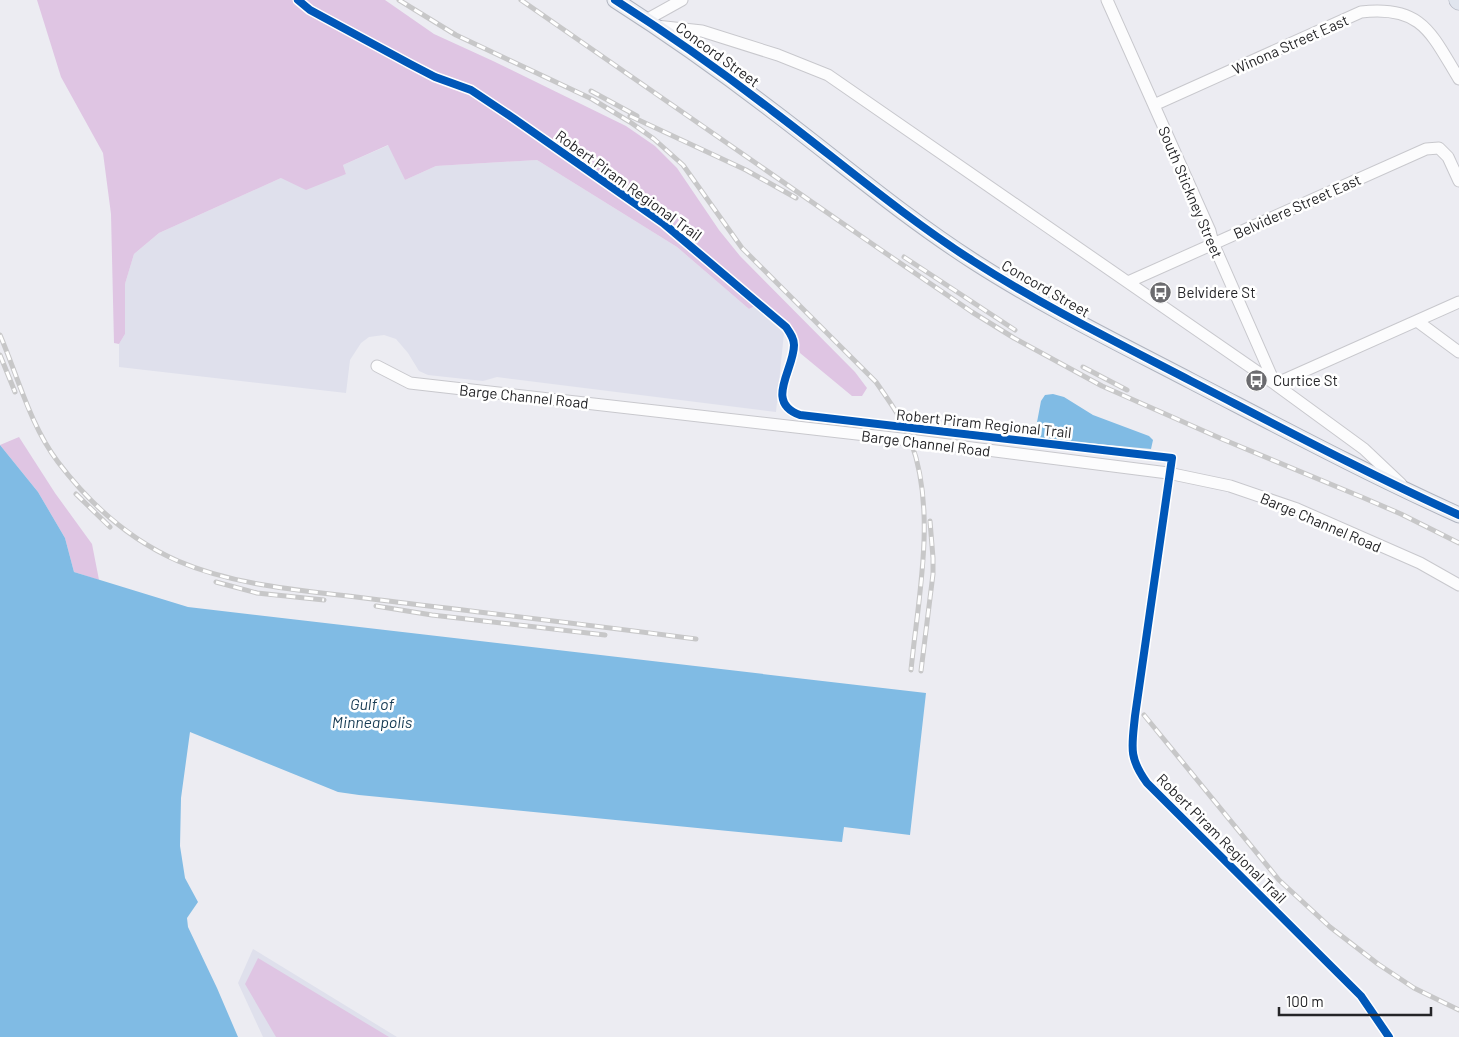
<svg xmlns="http://www.w3.org/2000/svg" width="1459" height="1037" font-family="Barlow,sans-serif">
<rect width="100%" height="100%" fill="#ececf2"/>
<!-- built -->
<path fill="#dfe0ec" d="M389 145 405 180 436 166 537 160 677 247 749 309 756 306 784 333 776 412 497 377 483 381 428 375 419 371 408 353 396 339 384 335 369 337 361 343 350 360 346 393 119 367V344L125 334V284L134 254 159 233 281 178 346 174 343 165Z
M253 949 397 1037H263L238 983Z"/>
<!-- green -->
<path fill="#dfc5e3" d="M37 0H385L434 34 493 61 626 126 655 146 677 168 719 230 740 256 855 372 867 388 862 396H852L800 353 796 334 763 302 749 309 677 247 537 160 436 166 405 180 388 145 343 165 346 174 306 190 281 178 159 233 134 254 125 284V334L119 344 114 343 111 214 103 153 61 77Z
M19 437 55 493 92 544 99 580 74 572 65 538 38 492 0 445Z
M258 958 389 1037H276L245 984Z"/>
<!-- water -->
<path fill="#80bbe4" d="M1053 394 1064 397 1093 415 1149 436 1153 440 1151 449 1034 438 1041 401 1045 395Z
M0 445 38 492 65 538 74 572 188 607 926 693 910 835 844 827 842 842 359 795 338 792 190 732 181 798 180 846 185 878 198 902 187 918 188 927 217 988 238 1037H0Z"/>
<g fill="none" stroke-linecap="round" stroke-linejoin="round">
<defs>
<path id="minor" d="M1107 0 1210 231 1213 243 1275 384 1459 302
M646 20 682 0
M656 26 702 31 778 55 828 75 1275 384 1364 449 1401 484
M1154 105 1361 12C1422 5 1431 33 1459 79
M1128 282 1426 149 1439 148 1448 157 1459 181
M1417 321 1459 352
M377 366 410 383 901 439 1168 473 1230 486 1297 509 1420 563 1459 585"/>
<path id="major" d="M615 0C670 35 722 72 774 112 840 162 903 216 973 261 1043 306 1118 343 1191 381 1280 427 1368 474 1459 515"/>
<path id="highway" d="M1458 0 1459 1"/>
</defs>
<!-- minor casing -->
<use href="#minor" stroke="#c8c8cd" stroke-width="13"/>
<!-- major casing -->
<use href="#major" stroke="#b0b4bf" stroke-width="17"/>
<!-- highway casing -->
<use href="#highway" stroke="#b0b4bf" stroke-width="19"/>
<!-- minor -->
<use href="#minor" stroke="#fcfcfd" stroke-width="11"/>
<!-- major -->
<use href="#major" stroke="#ebeef4" stroke-width="15"/>
<!-- highway -->
<use href="#highway" stroke="#e0e5ee" stroke-width="18"/>
<defs>
<path id="rail" d="M399 0 456 35 592 99 630 122 654 139 683 165 742 248 876 382C889 401 904 421 911 442 937 512 918 598 911 670
M521 0 881 250 972 312 1014 338 1102 386 1222 439 1364 498 1401 514 1459 543
M591 91 637 116
M630 116 746 170 796 198
M904 257 1015 330
M0 335C18 377 30 425 58 462 89 503 130 540 178 561 240 588 314 591 380 600 486 613 591 625 696 639
M0 355 15 392
M1083 367 1127 390
M76 494 110 527
M216 582 257 593 324 600
M376 606 432 615 605 635
M921 671 933 574V558L930 521
M1144 715 1279 880 1330 927 1378 964 1414 988 1459 1010"/>
</defs>
<!-- rail casing -->
<use href="#rail" stroke="#c7c7c8" stroke-width="5"/>
<!-- rail -->
<use href="#rail" stroke="#fff" stroke-width="3" stroke-dasharray="9" stroke-linecap="butt"/>
<defs>
<path id="cycleway" d="M298 0 310 10 410 64 435 77 471 90 513 118 663 223 786 327C790 333 794 338 794 345 794 370 764 402 800 415L1172 458 1135 716C1132 746 1128 757 1147 783L1361 996 1389 1037
M615 0C670 35 722 72 774 112 840 162 903 216 973 261 1043 306 1118 343 1191 381 1280 427 1368 474 1459 515"/>
</defs>
<!-- cycleway casing -->
<use href="#cycleway" stroke="#fff" stroke-width="11"/>
<!-- cycleway -->
<use href="#cycleway" stroke="#0057b8" stroke-width="8"/>
</g>
<!-- icons -->
<defs>
<symbol id="bus-disc" viewBox="-11 -11 22 22"><circle r="9.5" fill="#6b6b6f" stroke="#fff"/><path d="M-5-6H5V4H4V6H2V4H-2V6H-4V4H-5ZM-3.5-4V0h7V-4ZM-3.5 1.2v1.5H-2V1.2ZM2 1.2v1.5H3.5V1.2Z" fill="#fff"/></symbol>
</defs>
<g fill-rule="evenodd">
<use href="#bus-disc" x="1148" y="280" width="25" height="25"/>
<use href="#bus-disc" x="1244" y="368" width="25" height="25"/>
</g>
<g text-anchor="middle" dominant-baseline="central" stroke-width="5" stroke-linejoin="round" paint-order="stroke">
<!-- street labels -->
<g font-size="15" fill="#252528" stroke="#fff">
<text transform="translate(1290 44) rotate(-24)">Winona Street East</text>
<text transform="translate(718 54) rotate(36)">Concord Street</text>
<text transform="translate(629 185) rotate(36)">Robert Piram Regional Trail</text>
<text transform="translate(1191 192) rotate(67)">South Stickney Street</text>
<text transform="translate(1297 206) rotate(-24)">Belvidere Street East</text>
<text transform="translate(1046 288) rotate(30)">Concord Street</text>
<text transform="translate(524 396) rotate(6)">Barge Channel Road</text>
<text transform="translate(984 423) rotate(6)">Robert Piram Regional Trail</text>
<text transform="translate(926 443) rotate(7)">Barge Channel Road</text>
<text transform="translate(1321 522) rotate(23)">Barge Channel Road</text>
<text transform="translate(1222 838) rotate(45)">Robert Piram Regional Trail</text>
</g>
<!-- poi labels -->
<g font-size="15" fill="#252528" stroke="#fff" text-anchor="start">
<text x="1177" y="292">Belvidere St</text>
<text x="1273" y="380">Curtice St</text>
</g>
<!-- water labels -->
<g font-size="16" font-style="italic" fill="#183c54" stroke="#fff">
<text x="372" y="703">Gulf of<tspan x="372" dy="18">Minneapolis</tspan></text>
</g>
</g>
<!-- scale -->
<path d="M1279 1007v8h152v-8" fill="none" stroke="#252528" stroke-width="2.5"/>
<text x="1286" y="1007" font-size="15" fill="#252528" stroke="#ffffff" stroke-width="4" paint-order="stroke">100 m</text>
</svg>
